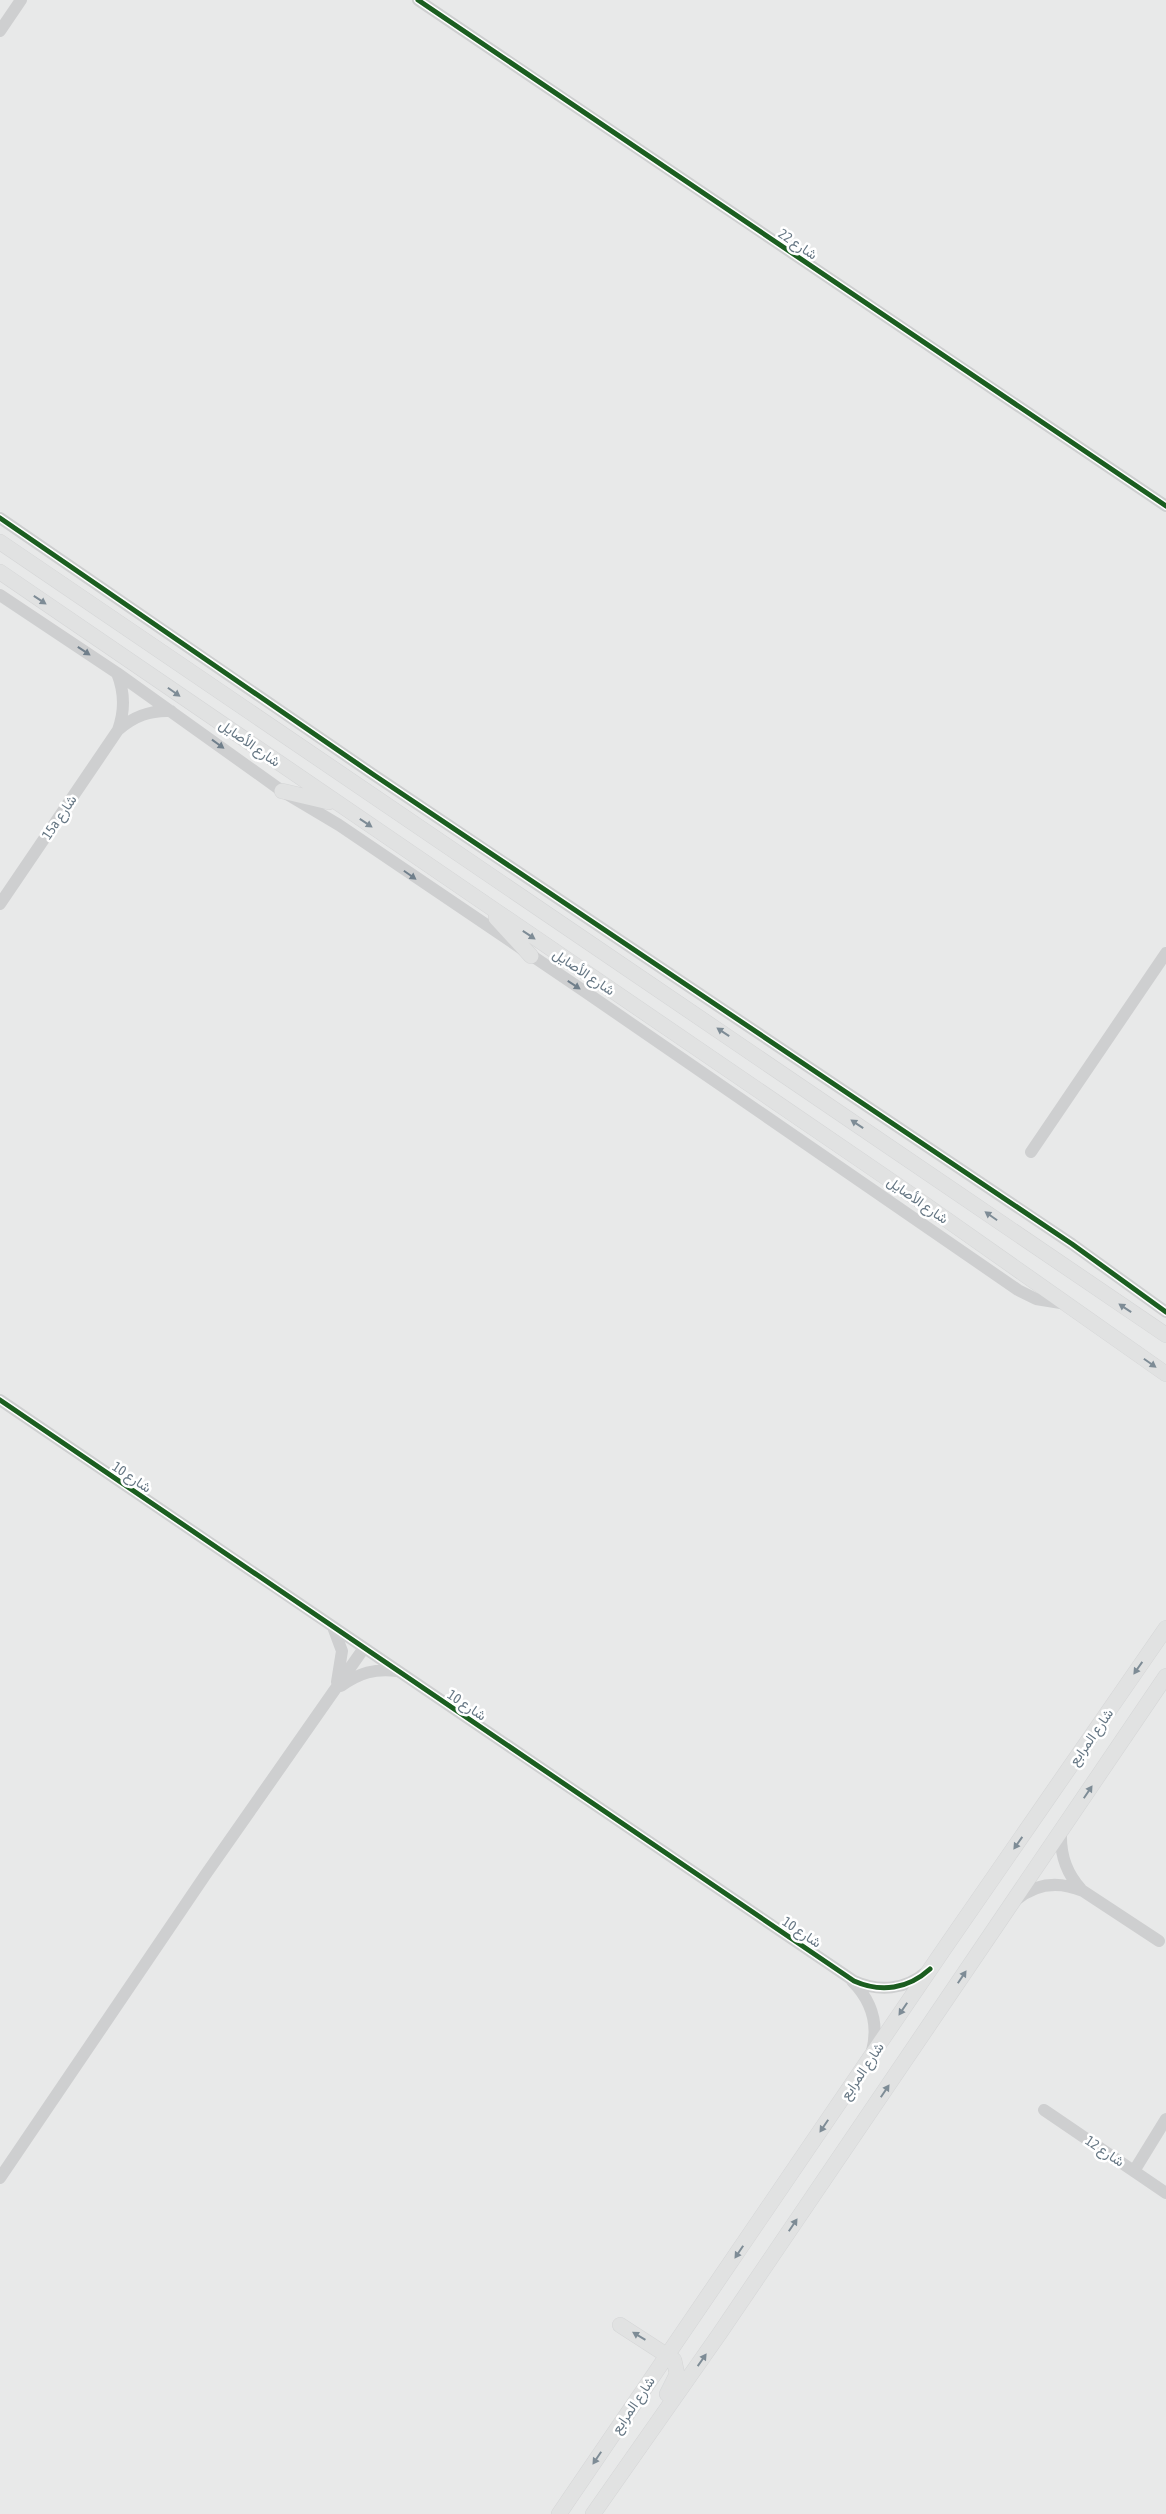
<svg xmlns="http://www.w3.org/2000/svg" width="1166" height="2514" font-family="'Asap Condensed',Vazirmatn,sans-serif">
<rect width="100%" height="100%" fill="#f9f9f9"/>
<!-- built -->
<path fill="#e8e9e9" d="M0 0H1166V2514H0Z"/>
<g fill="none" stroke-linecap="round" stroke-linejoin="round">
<defs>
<path id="major" d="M0 542 1166 1335
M0 572 913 1196 1166 1374
M282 791 329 802
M496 918 531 956
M620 2325 674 2360 677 2374 667 2394
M559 2514 944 1949 1166 1628
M593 2514 720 2333 1166 1676"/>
</defs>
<!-- major casing -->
<use href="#major" stroke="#d5d6d7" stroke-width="16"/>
<!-- minor -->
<path stroke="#cecfd0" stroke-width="12" d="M418 0 1166 506
M0 31 21 0
M0 518 374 775 1072 1244 1166 1312
M0 595 117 673 282 791 339 825 584 991 1018 1290 1036 1299 1067 1304
M118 730C134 716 150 710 171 711
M0 904 118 730C125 711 125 693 117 673
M1031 1152 1166 953
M0 1400 854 1981C879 1992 905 1990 926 1972
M333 1627 342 1651 337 1682
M341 1686C359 1673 375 1668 397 1671
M1061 1832C1060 1855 1066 1873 1081 1889
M1016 1900C1036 1883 1059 1881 1083 1891L1159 1941
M852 1981C872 2001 879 2024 872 2051
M1044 2110 1166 2193
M1134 2171 1166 2119
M0 2178 206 1874 364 1648"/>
<!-- major -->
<use href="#major" stroke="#e1e2e2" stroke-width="15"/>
<defs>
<path id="cycleway" d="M418 0 1166 506
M0 518 374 775 1072 1244 1166 1312
M0 1400 854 1981C881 1993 908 1989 930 1969"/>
</defs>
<!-- cycleway casing -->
<use href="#cycleway" stroke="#fff" stroke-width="8"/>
<!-- cycleway -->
<use href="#cycleway" stroke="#1b5e20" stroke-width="5"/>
</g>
<!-- one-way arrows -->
<defs><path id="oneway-solid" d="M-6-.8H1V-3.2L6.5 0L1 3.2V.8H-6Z" transform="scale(1.25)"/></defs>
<g fill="#7e8c96">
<use href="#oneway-solid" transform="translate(40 600) rotate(34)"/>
<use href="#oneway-solid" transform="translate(174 692) rotate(35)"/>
<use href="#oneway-solid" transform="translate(366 823) rotate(34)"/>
<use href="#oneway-solid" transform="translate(529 935) rotate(34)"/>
<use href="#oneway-solid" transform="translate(723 1032) rotate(-146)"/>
<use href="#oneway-solid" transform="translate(857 1124) rotate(-146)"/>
<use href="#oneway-solid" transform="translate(991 1216) rotate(-145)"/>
<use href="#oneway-solid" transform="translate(1125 1308) rotate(-146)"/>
<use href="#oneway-solid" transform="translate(1150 1363) rotate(35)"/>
<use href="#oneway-solid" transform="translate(1138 1668) rotate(125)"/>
<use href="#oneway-solid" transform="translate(1088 1792) rotate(-56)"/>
<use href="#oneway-solid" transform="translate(1018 1843) rotate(125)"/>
<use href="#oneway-solid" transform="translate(962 1977) rotate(-56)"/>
<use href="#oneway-solid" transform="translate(903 2009) rotate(124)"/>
<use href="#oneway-solid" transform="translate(885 2091) rotate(-56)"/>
<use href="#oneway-solid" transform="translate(824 2126) rotate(124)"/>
<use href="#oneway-solid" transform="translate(793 2225) rotate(-56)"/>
<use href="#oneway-solid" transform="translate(739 2252) rotate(124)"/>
<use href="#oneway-solid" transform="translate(639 2336) rotate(-149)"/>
<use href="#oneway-solid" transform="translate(702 2360) rotate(-55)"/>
<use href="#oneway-solid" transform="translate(597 2458) rotate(124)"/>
</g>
<g fill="#707f8b">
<use href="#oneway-solid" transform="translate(84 651) rotate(34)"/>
<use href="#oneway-solid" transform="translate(218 744) rotate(36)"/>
<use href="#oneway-solid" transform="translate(410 875) rotate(35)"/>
<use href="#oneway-solid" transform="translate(574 985) rotate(33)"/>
</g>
<g text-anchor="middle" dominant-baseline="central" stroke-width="5" stroke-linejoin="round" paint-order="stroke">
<!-- street labels -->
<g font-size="14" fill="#657683" stroke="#fff">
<text transform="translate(798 244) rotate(34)">شارع 22</text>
<text transform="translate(250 743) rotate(35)">شارع الأصايل</text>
<text transform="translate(59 817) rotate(-56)">15a شارع</text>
<text transform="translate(584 972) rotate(34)">شارع الأصايل</text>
<text transform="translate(918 1200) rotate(35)">شارع الأصايل</text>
<text transform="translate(132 1477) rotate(34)">شارع 10</text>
<text transform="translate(467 1705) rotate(34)">شارع 10</text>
<text transform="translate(1091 1737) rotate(-55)">شارع المرابع</text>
<text transform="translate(802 1932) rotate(34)">شارع 10</text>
<text transform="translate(862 2071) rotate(-56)">شارع المرابع</text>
<text transform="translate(1105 2151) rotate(34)">شارع 12</text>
<text transform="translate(633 2405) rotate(-56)">شارع المرابع</text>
</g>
</g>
</svg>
